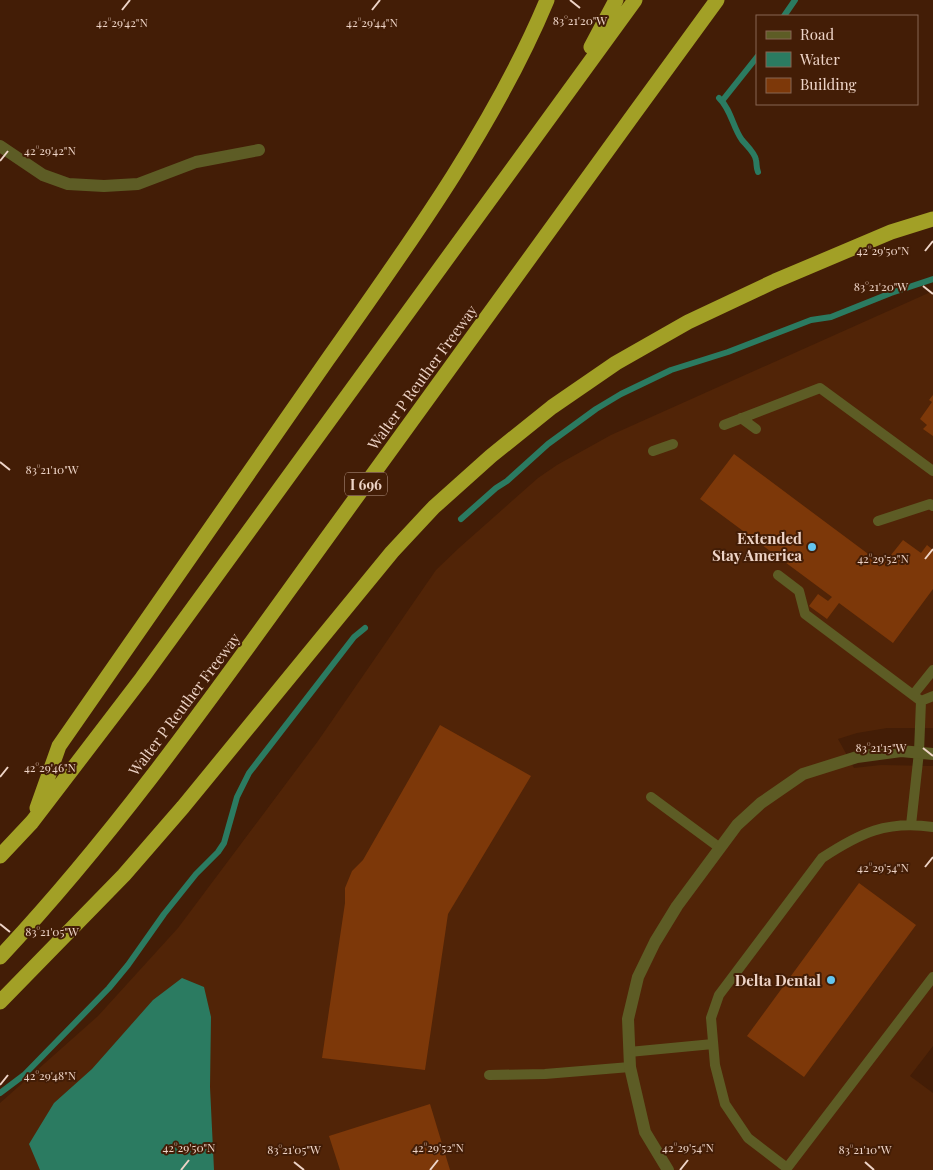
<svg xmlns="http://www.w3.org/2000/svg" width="933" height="1170" font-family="'Playfair Display',serif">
<rect width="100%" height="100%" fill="#431d06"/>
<!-- built -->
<path fill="#512407" d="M933 291V728H887L857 733 838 739 854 768 881 765 933 766V1046L910 1076 933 1093V1170H0V1103L98 1016 178 928 318 741 436 570 459 548 538 478 557 465 611 435Z"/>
<!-- water -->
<path fill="#2b7b61" d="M182 978 204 987 211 1017 210 1087 214 1170H40L29 1144 54 1103 92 1069 153 1000Z"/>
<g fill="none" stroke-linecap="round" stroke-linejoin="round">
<!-- stream -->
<path stroke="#2b7b61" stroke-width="6" d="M784 16 795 0
M719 98C731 109 733 128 742 140 747 146 755 153 756 160 757 165 756 167 758 172
M722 101 757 57
M461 519 496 488 507 481 548 444 596 409 621 394 671 370 728 352 811 320 831 317 891 293 933 279
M0 1093 24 1075 109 988 128 965 164 914 196 874 218 852 224 843 237 797 249 773 354 637 365 628"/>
</g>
<!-- building -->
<path fill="#7d3809" d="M933 395V436L923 429 927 425 920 419 932 402 929 400Z
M734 454 883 565 903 540 921 553 927 545 933 550V589L893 643 839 603 827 619 809 606 818 594 828 601 832 597 700 499Z
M440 725 531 776 448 914 425 1070 322 1058 345 903V888L352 871 363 860Z
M859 883 916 925 804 1077 747 1036Z
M430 1104 450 1170H340L329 1136Z"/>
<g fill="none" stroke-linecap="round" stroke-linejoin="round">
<!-- service -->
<path stroke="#5d5c25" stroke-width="10" d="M741 418 756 429
M724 425 820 388 933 471
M653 451 673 444
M878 521 930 504 933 506
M778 575 799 591 805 614 921 701 919 752 911 825
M913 695 933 670
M921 701 933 696
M651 797 720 848
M933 827C887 820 860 833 822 858L719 995 711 1018 715 1065 725 1104 748 1138 787 1168 933 977
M629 1052 713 1044
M489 1075 545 1074 630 1067"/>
<!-- minor -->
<path stroke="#5d5c25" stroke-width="12" d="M0 146 43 175 68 184 104 186 138 184 196 162 259 150
M668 1170 645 1132 630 1067 628 1019 638 977 655 942 677 906 737 825 761 803 803 774 857 757 901 751 933 754"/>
<!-- motorway -->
<path stroke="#a2a026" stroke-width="15" d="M591 47 616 0
M37 808 59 746C148 617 238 488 328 359 407 247 494 127 547 0
M0 856 32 822 142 678 635 0
M0 957C122 827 224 680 329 535 458 357 587 178 717 0
M0 1002 124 875 183 807 392 552 434 507 491 456 552 407 616 363 688 322 775 281 891 232 933 219"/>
</g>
<!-- ticks -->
<path fill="none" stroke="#eed4c7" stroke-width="2" d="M570 0 580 8M122 10 130 0M372 10 380 0M0 161 8 151M925 251 933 241M923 286 933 294M0 462 10 470M925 559 933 549M923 748 933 756M0 777 8 767M925 867 933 857M0 924 10 932M0 1085 8 1075M294 1162 304 1170M865 1162 874 1170M181 1170 189 1160M430 1170 438 1160M680 1170 688 1160"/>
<!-- markers -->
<g fill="#64c5ee" stroke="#431d06" stroke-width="2">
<circle cx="812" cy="547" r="5"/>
<circle cx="831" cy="980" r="5"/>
</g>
<g text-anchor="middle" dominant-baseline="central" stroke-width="4" stroke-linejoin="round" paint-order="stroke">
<!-- shield labels -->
<rect fill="#431d06" stroke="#bb9d8d" stroke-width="1" x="345" y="472.5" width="42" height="23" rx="4"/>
<g font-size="14" font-weight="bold" fill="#eed4c7">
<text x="366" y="484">I 696</text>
</g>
<!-- street labels -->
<g font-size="15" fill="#eed4c7" stroke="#431d06">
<text transform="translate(422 377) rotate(-54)">Walter P Reuther Freeway</text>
<text transform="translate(184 704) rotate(-53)">Walter P Reuther Freeway</text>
</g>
<!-- poi labels -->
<g font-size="15" font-weight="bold" fill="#eed4c7" stroke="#431d06" text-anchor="end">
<text x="802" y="538">Extended<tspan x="802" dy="17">Stay America</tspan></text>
<text x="821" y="980">Delta Dental</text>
</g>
</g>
<g font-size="12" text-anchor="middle" fill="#eed4c7" stroke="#431d06" stroke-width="4" stroke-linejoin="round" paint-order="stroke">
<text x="580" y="25">83°21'20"W</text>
<text x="122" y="27">42°29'42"N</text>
<text x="372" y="27">42°29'44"N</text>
<text x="50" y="155">42°29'42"N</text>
<text x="883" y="255">42°29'50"N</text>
<text x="881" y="291">83°21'20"W</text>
<text x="52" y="474">83°21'10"W</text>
<text x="883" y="563">42°29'52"N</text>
<text x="881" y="752">83°21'15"W</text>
<text x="50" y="772">42°29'46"N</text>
<text x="883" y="872">42°29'54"N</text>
<text x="52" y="936">83°21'05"W</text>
<text x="50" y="1080">42°29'48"N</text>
<text x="189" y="1152">42°29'50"N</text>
<text x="438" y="1152">42°29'52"N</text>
<text x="688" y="1152">42°29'54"N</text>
<text x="294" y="1154">83°21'05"W</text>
<text x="865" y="1154">83°21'10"W</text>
</g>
<!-- legend -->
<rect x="756" y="15" width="162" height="90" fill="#431d06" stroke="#876653"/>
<rect x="766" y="31" width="25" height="8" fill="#5d5c25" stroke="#876653"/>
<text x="800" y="40" font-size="15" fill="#eed4c7">Road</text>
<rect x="766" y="52" width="25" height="15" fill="#2b7b61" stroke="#876653"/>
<text x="800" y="65" font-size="15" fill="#eed4c7">Water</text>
<rect x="766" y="78" width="25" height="15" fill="#7d3809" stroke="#876653"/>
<text x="800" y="90" font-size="15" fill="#eed4c7">Building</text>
</svg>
